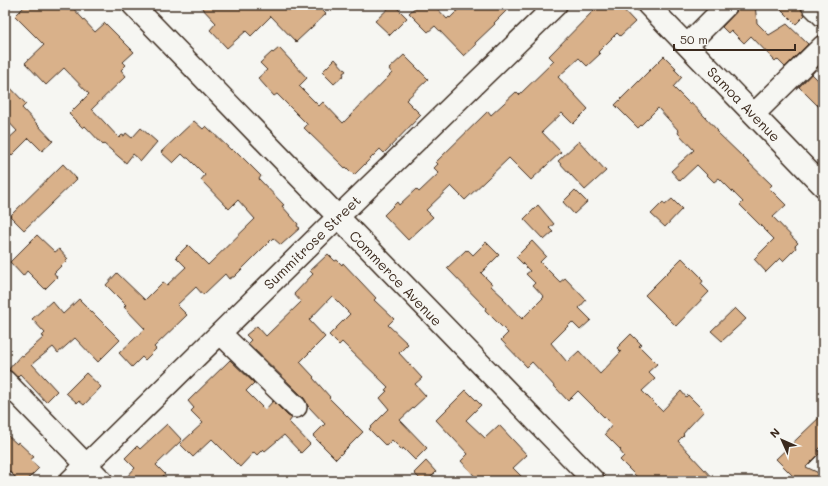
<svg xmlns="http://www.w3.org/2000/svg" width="828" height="486" font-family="Mali,sans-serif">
<rect width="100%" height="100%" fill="#f6f6f2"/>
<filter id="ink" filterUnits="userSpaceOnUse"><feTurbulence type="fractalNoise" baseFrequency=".025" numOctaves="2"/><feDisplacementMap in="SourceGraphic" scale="8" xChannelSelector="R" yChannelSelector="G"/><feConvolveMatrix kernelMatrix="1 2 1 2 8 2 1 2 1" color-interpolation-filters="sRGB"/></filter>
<g filter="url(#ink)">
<!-- building -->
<path fill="#d9b18a" stroke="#3b2a1e" d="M26 5H70L95 32 105 23 134 52 123 62 126 65 121 70 126 76 92 109 119 138 122 135 124 136 126 133 132 138 141 128 157 142 141 161 133 154 126 163 104 144 103 145 85 126 83 128 69 114 89 94 64 68 46 85 25 63 44 45 15 16Z
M199 5H317L326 14 296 42 271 16 251 36 246 31 227 48 210 30 216 23Z
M392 5H394L407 18 390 35 375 21Z
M418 5H434L447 19 449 17 450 18 463 5H512L494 23 495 24 475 43 476 45 464 56 435 26 428 32 409 13Z
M599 5H619L635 22 620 36 617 33 598 52 600 54 587 66 579 58 558 77 588 109 573 124 562 113 542 132 561 152 531 180 509 158 465 200 451 186 426 210 433 217 408 240 384 215 397 202 399 205 416 189 419 192 439 173 434 168 438 164 436 162 488 111 491 115 516 92 519 95 554 61 549 56Z
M739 5H755L757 23 769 35 787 24 808 44 785 67 777 59 775 61 751 36 744 43 731 30 728 33 722 27 735 13 738 8Z
M777 5H799L805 15 796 24Z
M279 48 307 78 299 86 319 106 323 102 343 123 392 73 389 69 404 55 428 79 406 100 421 115 384 153 380 149 354 175 346 167 345 168 304 128 307 125V124L277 94 274 96 258 78 267 70 260 63 272 52 273 53Z
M664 56 676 68 674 69 682 77 673 87 690 104 691 102 718 131 717 132 772 185 769 188 786 205 773 217 798 243 795 246 796 248 783 261 780 258 766 272 754 259 774 239 740 205 743 202 719 178 714 182 697 165 680 181 671 171 694 150 678 133 679 131 658 108 638 128 615 105Z
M335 59 346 71 343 73 344 75 334 84 322 72Z
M817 68 812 74 823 85V111L799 87Z
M5 82 26 104 22 108 53 141 42 151 29 138 11 156 5 149V142L17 131 5 118Z
M194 121 203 129 206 126 231 150 232 149 236 153 237 152 261 176 259 179 284 205 282 206 298 224 297 226 300 228 281 245 273 238 234 277H232L229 279 225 274 203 295 196 287 177 305 187 315 154 347 156 349 145 360 142 357 132 367 119 353 145 329 124 307 126 305 106 285 117 273 145 300 163 282 167 285 186 267 176 257 188 245 208 265 255 219 238 200 229 209 201 180 205 175 188 158H186L182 154 173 163 161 152Z
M579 141 606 171 585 190 558 161Z
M63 164 77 179 24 230 10 216Z
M575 190 587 202 574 214 563 202Z
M672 199 682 209 665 227 651 214 663 202 665 205Z
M538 205 554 224 549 228 553 232 544 240 524 219Z
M37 235 55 252 59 249 68 259 54 273 57 277 45 289 27 271 23 276 10 262Z
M532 241 546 256 540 262 560 282 565 278 586 300 579 308 591 320 580 330 572 322 551 343 567 362 579 351 600 374 621 352 617 348 631 334 641 344 639 346 657 364 648 372 655 379 642 391 662 411 681 391 686 397 688 395 704 411 688 428 683 434 684 435 678 441 715 481H641L620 460 624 456 620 451 621 450 605 434 612 425 578 391 568 401 532 362 527 367 501 340 508 333 485 310 486 308 447 268 466 250 467 251 468 250 473 255 486 242 499 255 481 273 492 284 491 286 504 298 503 299 522 319 544 297 533 285 535 283 526 274 530 271 516 257Z
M328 254 335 261 337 260 342 265 343 263 376 298 374 300 394 319 388 325 408 344 399 353 422 378 415 384 426 396 400 420 427 448 415 460 403 448 402 450 392 440 386 446 369 429 389 409 380 398 387 391 385 390 388 387 342 342 339 345 329 335 350 314 332 296 309 320 325 337 300 362 314 377 313 378 330 397 329 398 363 432 336 459 313 436 325 424 308 406 304 398 248 343 251 340 246 335 257 326 266 336 301 302 294 294 313 274 310 271Z
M682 258 701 277 700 278 703 281 701 284 709 292 676 326 645 295Z
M79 299 120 340 98 362 75 338 58 353 53 347 32 364 57 391 46 402 20 374 17 377 8 370 21 355 23 356 44 337 42 336 45 333 32 319 52 301 63 314Z
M735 308 746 319 722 341 711 331Z
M230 360 254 383 246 391 265 410 273 401 288 416 292 418 289 422 310 444 301 453 284 435 265 451 263 449 257 455 254 452 240 467 212 439 193 457 180 444 203 423 191 411 194 408 188 401Z
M86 373 101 387 84 405 79 401 77 403 66 393Z
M466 390 481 405 466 420 485 438 499 425 527 455 513 468 526 481H479L461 461 468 454 436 420Z
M823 414V445L818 450 820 453 806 467 823 475V481H798L776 459Z
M167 424 182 440 156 465 165 474 158 481H123L135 468 125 458 137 446 140 449Z
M5 433 17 444 18 442 34 457 30 460 39 468 26 481H19L5 467Z
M426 461 436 472 427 481H422L414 473Z"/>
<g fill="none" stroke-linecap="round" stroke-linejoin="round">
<defs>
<path id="minor" d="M133 5 594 481
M648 5 823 186
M812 5 823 16
M687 45 727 5
M754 114 823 46
M220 333 296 407
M5 381 102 481
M70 481 338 217 556 5"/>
</defs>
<!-- minor casing -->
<use href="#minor" stroke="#3b2a1e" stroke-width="24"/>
<!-- minor -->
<use href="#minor" stroke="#f6f6f2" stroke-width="21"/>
</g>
</g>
<g text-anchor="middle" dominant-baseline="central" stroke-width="3.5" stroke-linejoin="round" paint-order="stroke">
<!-- street labels -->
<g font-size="14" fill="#3b2a1e" stroke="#f6f6f2">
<text transform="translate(744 104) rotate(46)">Samoa Avenue</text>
<text transform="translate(312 242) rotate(-44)">Summitrose Street</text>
<text transform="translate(396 278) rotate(46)">Commerce Avenue</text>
</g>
</g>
<!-- margin -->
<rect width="828" height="486" fill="none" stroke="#f6f6f2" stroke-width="20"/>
<rect x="10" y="10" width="808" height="466" fill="none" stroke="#3b2a1e" stroke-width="1.5" filter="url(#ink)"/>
<!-- north arrow -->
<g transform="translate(782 440) rotate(315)" stroke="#f6f6f2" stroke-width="3" paint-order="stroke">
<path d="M0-3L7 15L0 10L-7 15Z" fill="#3b2a1e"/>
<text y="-6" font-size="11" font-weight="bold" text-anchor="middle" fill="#3b2a1e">N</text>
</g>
<!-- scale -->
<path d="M674 44v6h121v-6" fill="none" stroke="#3b2a1e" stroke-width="2"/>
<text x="680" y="44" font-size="12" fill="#3b2a1e" stroke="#f6f6f2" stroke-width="3" paint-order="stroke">50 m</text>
</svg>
